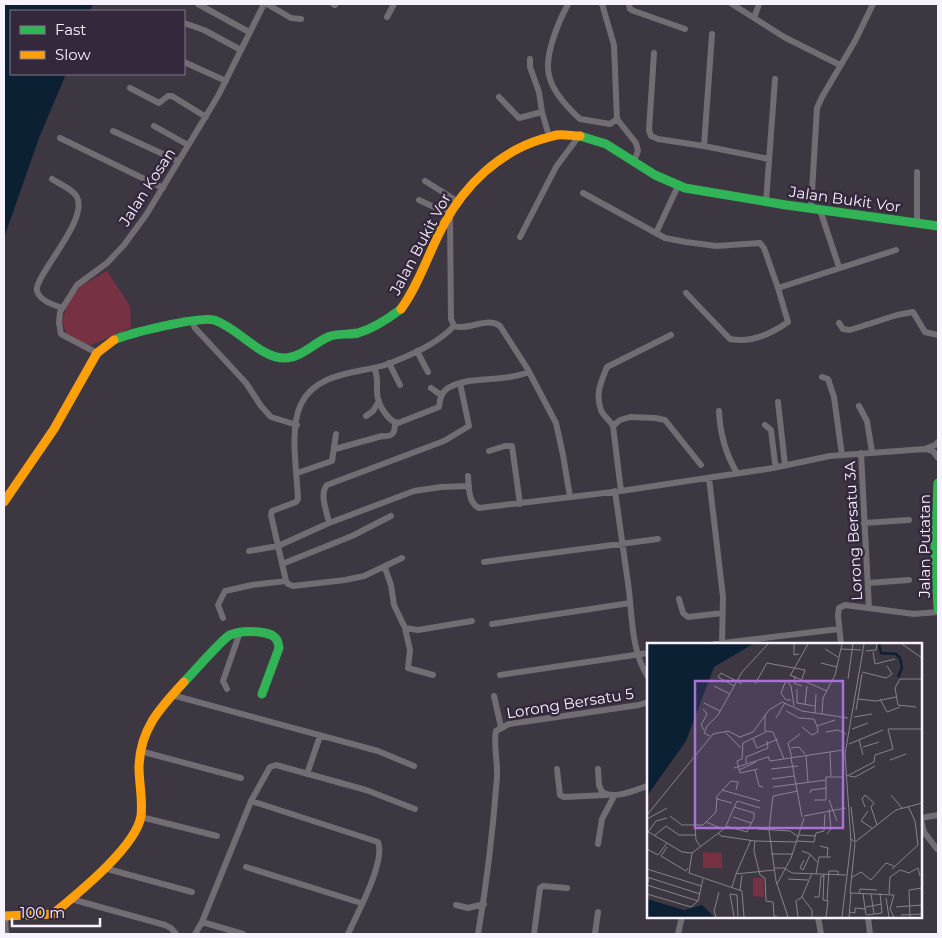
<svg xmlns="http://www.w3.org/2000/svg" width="942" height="938" font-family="Montserrat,sans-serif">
<rect width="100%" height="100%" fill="#3d3742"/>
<!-- green -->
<path fill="#763243" d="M107 271 130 306 131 328 89 346 67 334 62 322 68 302 82 285Z"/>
<!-- water -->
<path fill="#0c2033" d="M4 4H93L90 11H11V74H66L39 138 4 238Z"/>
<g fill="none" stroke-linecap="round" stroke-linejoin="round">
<!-- street -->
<path stroke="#716d72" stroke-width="6" d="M198 4 249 32
M267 4 291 18 301 19
M333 4 335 5
M568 4C559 21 544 55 549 75 552 91 568 108 580 119L610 124 617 119
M602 4 614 45 617 119 636 143 638 151 634 161
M629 4 630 9 634 11 685 29
M732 4 784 37 840 65
M387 17 394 4
M754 18 759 4
M184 23 204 30 241 50
M654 53 649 130 651 136 658 139 704 146 769 159
M530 59V67L539 92 542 112 549 136
M184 62 226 81
M130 88 159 103 168 96H172L206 117
M499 97 519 118 542 112
M154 126 188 145
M113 131 178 161
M60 138 163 188
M704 146 712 34
M917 172V223
M52 179C59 184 73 189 77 197 89 221 33 277 37 291 40 301 54 305 62 308
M425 181 457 201
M583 193 665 238 686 242 716 246 760 243 764 248 778 288
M419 200 436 208 451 210
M766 202 775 79
M811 208 817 108 822 97 855 41 873 4
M820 210 839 267
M450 213 451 319 454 326C469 331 487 316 500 326L527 368 556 423 563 455 570 497
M656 233 678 186
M520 237 556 167 579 136
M686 293 730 339C750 343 771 334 788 322L778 288 896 250
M192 321 195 328 246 383 261 406 271 417 297 425
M839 323 843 329 850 330 897 315 913 312 925 332 938 335
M417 351 428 372
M97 353 61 334 59 323 60 312 77 285 107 263 124 245 146 215 218 96 264 4
M389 363 400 385
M374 368C380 379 375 388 378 399 380 407 389 422 398 423L439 407C440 397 442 390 452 386 469 378 492 380 510 377 516 376 523 374 529 372
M822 377 828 379 834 397 842 455
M431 388 441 395
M778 402 785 465
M859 406 867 421 872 452
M719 411C720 434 725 453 737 473
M366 416 373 411 379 401
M765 425 771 430 775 463 777 467
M613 426 620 420 630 417 655 418 665 420 701 465
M335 449 382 436C393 437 395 433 395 423
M926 449 933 451 938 458
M489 451 505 446H512L520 504
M861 453 869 608
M297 473 332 461 336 434
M468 476C469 487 468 503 479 508L621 491 773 468 830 456 925 449 935 445 938 442
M709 478 723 597 722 643
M615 491C619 520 623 548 627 576 633 610 629 647 648 677
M621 491 613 426C610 420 603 416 601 410 595 394 601 382 607 367L671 335
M329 523C327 512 319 494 327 485L444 441 469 426 460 383
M864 523 909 520
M249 551 278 546 329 523 414 491 441 487 469 486
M402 558 364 576 345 580 293 586 288 584 286 581 271 515 272 511 296 502 298 499C297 471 289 429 301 404 317 371 359 374 388 364 411 355 437 344 454 326
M484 562 658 539
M282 564 352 536 391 516
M385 568 391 585 394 605 405 628 410 650 408 668 433 675
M868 583 909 580
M679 599 683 613 688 617 723 613
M223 618 218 605 225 591 252 585 286 581
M492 624 630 603
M405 628 418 630 472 621
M714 644 839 629
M841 644 838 615 839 608 845 605 914 614 938 612
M500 675 648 653
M227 689 223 681 240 632
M172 695 378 751 414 766
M494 696 501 727
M140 751 241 778
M557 769 560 795 564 797 607 795
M598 769 599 785 602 792C616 800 633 790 648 786
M307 774 320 736
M251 801 378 842C386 861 357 914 348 934
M141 817 217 836
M921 818 938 815
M921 820 924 832 937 849
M598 844 602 819 614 796
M246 867 361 903
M104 868 192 892
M71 899 165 925 171 928 176 934
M456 905 468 908 484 904
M5 916 6 934
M818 917 821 934
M868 917 870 934
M202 922 243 934
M195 934 202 922 251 801 270 767 276 765 366 790 415 809
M478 934C487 882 493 830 497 777 498 763 493 742 496 731L509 724 639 705 648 702
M534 934 540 888 543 886 567 888
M595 934 598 912
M678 934 682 917"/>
<!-- fast -->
<path stroke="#30b455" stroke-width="9" d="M580 136 606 144 655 175 685 188 786 205 938 226
M114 340C130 333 199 316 214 320 237 327 260 358 284 358 301 358 314 343 328 337 337 333 349 335 358 333 375 328 388 319 401 309
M938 483 935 548 938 609
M184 682C192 674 223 638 230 635 241 630 254 631 265 633 274 635 278 638 279 648L262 694"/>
<!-- slow -->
<path stroke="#ff9f0a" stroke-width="9" d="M401 309C420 283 429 251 444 224 465 185 499 152 542 139 547 138 552 136 557 135 564 134 573 136 580 136
M4 502 54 429 97 353 114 340
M4 916 53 914C77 894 136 847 141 816 143 800 139 783 139 767 140 729 160 708 184 682"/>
</g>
<g text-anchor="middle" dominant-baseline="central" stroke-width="5" stroke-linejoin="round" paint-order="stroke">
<!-- street labels -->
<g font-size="15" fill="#f8f2ff" stroke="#33283c">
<text transform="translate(147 187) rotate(-57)">Jalan Kosan</text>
<text transform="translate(845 199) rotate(8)">Jalan Bukit Vor</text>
<text transform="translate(420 244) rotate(-62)">Jalan Bukit Vor</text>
<text transform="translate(853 531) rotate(-93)">Lorong Bersatu 3A</text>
<text transform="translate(924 546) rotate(-90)">Jalan Putatan</text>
<text transform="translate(570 703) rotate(-9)">Lorong Bersatu 5</text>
</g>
</g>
<!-- overview -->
<g transform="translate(647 643)">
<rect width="275" height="275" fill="#3d3742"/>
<path d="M56 209 75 210V225H56ZM106 235H116L117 254 106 253Z" fill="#763243"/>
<path d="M0 1H106L67 24 39 98 0 153ZM0 256 37 267 55 262 67 274H0Z" fill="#0c2033"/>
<path fill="none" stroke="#0c2033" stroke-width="2.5" d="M232 1 234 10 249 11 253 15 255 25 251 34"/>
<path fill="none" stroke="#88828e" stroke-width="1" d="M147 1V12L152 11M255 1 275 15M178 6 191 14M194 6 214 7M219 8 229 7 230 1M226 9 228 21 248 16M120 20 158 27 155 36M174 20 190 24M215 29 239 35 245 31 240 23M143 32 180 48M143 33 161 1M148 33 147 40 155 43M201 36 206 1M108 41 120 20M67 43 83 51M87 43 71 34 74 30 95 41M150 46V60L168 63M211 56 229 58 249 54M233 56 240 69 253 64M144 57H139L134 50 139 37 144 43 147 63M57 60 73 68M158 61 160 43M269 64 251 62 248 45 253 36H275M56 66 60 71 54 82 57 87M209 67 215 31M139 68 152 75 167 76 170 83M168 70 169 51M175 71 176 55 188 32 195 1M118 72V88L126 89 137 116M207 74 225 71M129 75 138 60M155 84 165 92 171 89 170 83 188 77M205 86 221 80M78 89 94 105M179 89 191 87 199 91M63 93 57 90 60 83 71 72 95 29 121 1M106 96 110 105 131 96M212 97 216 112M202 101 236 87M216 104 232 99M144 105 152 104 158 111M183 109 184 133M121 113 123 118 196 107M159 113 161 139M144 115 155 174M145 115 141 100 153 91M243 117 259 111M99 120V114L121 105 120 98M87 125 121 114M111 126 93 130 90 118 95 116 96 100 119 89M124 126 151 123M92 127 109 119M108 127 112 143 116 144M200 133 227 119 228 112 246 106 241 86H275M202 133 208 134 228 123M125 136 147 133M126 144 179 137M75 147 113 158M163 150 164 147 180 145M244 152 255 165M70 156 85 160M167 157H179V134H195M182 157 190 178M204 164 208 198M218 164 215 156 218 152 227 160 224 164 230 182M221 168 214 178 225 185M0 172 66 91 81 88 93 94 106 89 122 67 135 59 155 68 201 75M23 173 35 182H56L69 169 70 153 84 138 91 139 89 147M157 173 199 165M86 174 104 180M0 176 20 165M59 179 76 186M48 182 49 197 53 203M79 183 100 189 107 175V170L87 164M111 186 143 188 152 194M0 188 35 209 45 210M1 189 9 178 20 175M71 190 74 193 108 198 150 199M180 191 184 186 182 166M152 192 168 193M7 193 19 183 32 192H49M204 196 208 199 249 167 275 160M108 198 107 208 113 232 118 235 119 258 126 259 127 273 130 274M150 198 167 199 169 190 177 188 178 171M208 200 203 250 247 252 243 266 247 274M173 203 181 205 180 214M20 204 14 213 39 228 41 225M0 206 11 212 20 200M155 208 163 211 170 219M45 210 42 230 95 248 97 274M45 210 78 185 90 158 113 165M124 211H146M157 217 153 225 156 227 163 212M127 225H137L145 230 199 232M0 226 54 243M245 226 271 202 268 178 261 163M89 231 104 197M169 231 172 214H184M177 231 176 257 181 258 179 274M0 234 53 251M2 235 0 242 51 258M204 235 214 229 224 237 239 220 247 223M141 236 161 237M130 241 144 215 157 175M85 244 89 231 127 227M93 247 95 232M212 250 213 246 230 247M0 251 44 264 51 258 56 236M216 251 219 272M224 251 227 271M242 251 243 234 253 227 262 230 271 225 273 233M155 254 165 230M155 254 165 267V274M167 254H172L174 233H177M239 255 242 274M180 258 182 228H191V232M219 264 235 261M249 264 275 262M202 269 208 270V265L219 266M220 272 235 270 233 250M254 272 275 271M69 274 67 268 72 249M87 274 83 251 90 252 91 274M141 274 129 238 122 187 126 153 151 148M151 274 149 258 155 254M195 274 204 199 198 111 217 1M202 274 204 250M263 274 262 247 275 245"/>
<path fill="#a771d5" fill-opacity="0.15" stroke="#a771d5" stroke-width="2.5" d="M48 38H196V185H48Z"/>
<rect width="275" height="275" fill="none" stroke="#f8f2ff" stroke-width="2.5"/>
</g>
<!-- border -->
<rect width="942" height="938" fill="none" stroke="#f8f2ff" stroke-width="10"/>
<!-- legend -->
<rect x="10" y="10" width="175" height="65" fill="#33283c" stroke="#82798a"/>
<rect x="20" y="26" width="25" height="8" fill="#30b455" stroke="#82798a"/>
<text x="55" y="35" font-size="15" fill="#f8f2ff">Fast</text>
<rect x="20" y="51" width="25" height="8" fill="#ff9f0a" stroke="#82798a"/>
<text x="55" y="60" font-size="15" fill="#f8f2ff">Slow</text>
<!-- scale -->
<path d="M12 918v8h88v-8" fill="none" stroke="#f8f2ff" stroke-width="2.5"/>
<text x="20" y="918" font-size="15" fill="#f8f2ff" stroke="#33283c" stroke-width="4" paint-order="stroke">100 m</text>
</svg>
